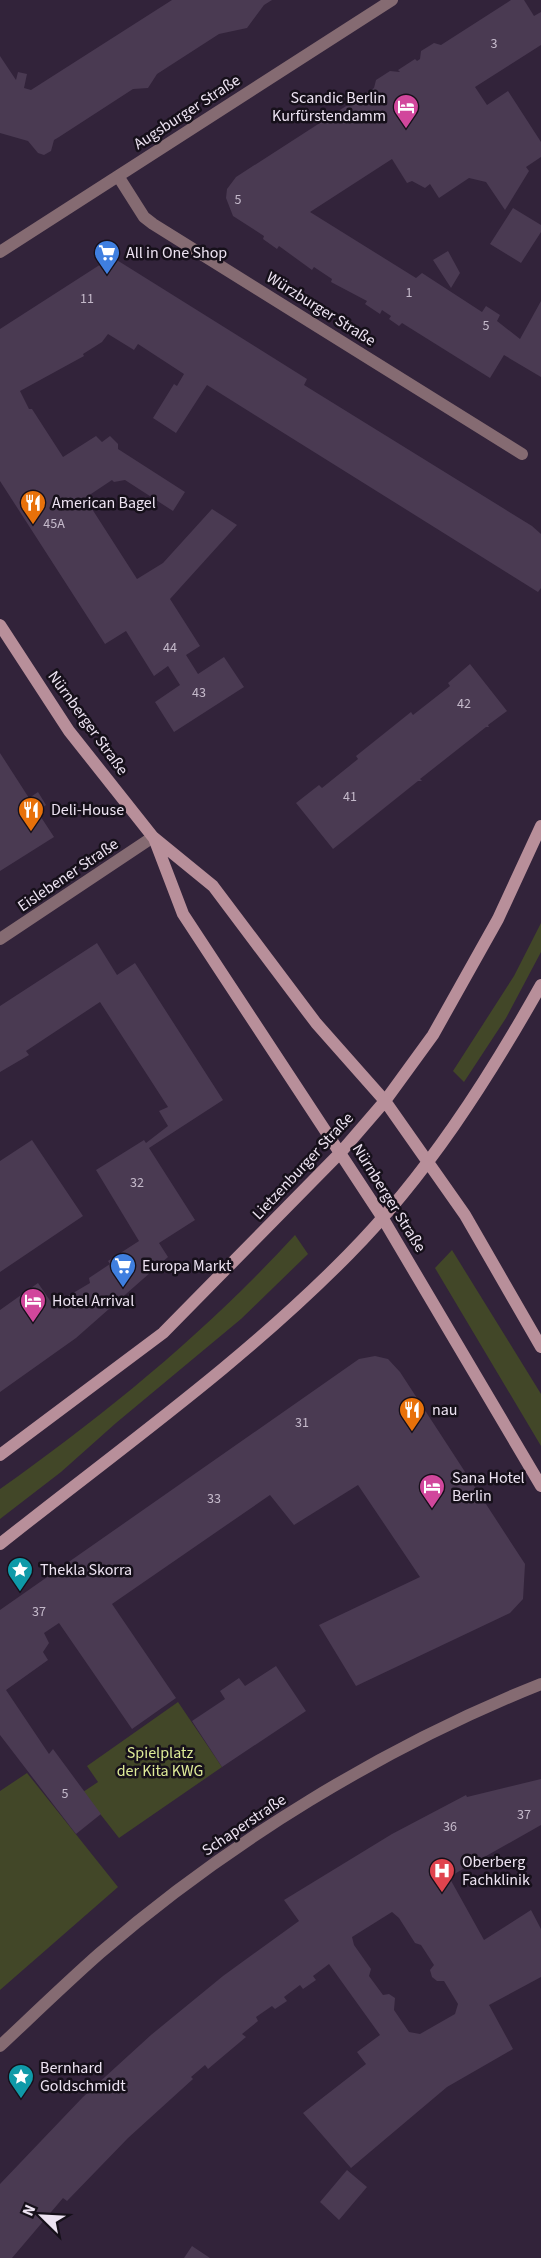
<svg xmlns="http://www.w3.org/2000/svg" width="541" height="2258" font-family="'Source Sans 3',sans-serif">
<rect width="100%" height="100%" fill="#32233a"/>
<!-- green -->
<path fill="#424728" d="M541 923V952L506 1018 464 1082 453 1071 514 976Z
M295 1235 308 1254 241 1319 116 1423 61 1472 0 1519V1489C107 1413 206 1332 295 1235Z
M452 1250 541 1394V1446L435 1268Z
M178 1702 222 1767 119 1838 83 1792 98 1782 87 1766Z
M27 1773 118 1887 0 1990V1791Z"/>
<!-- building -->
<path fill="#4a3a52" fill-rule="evenodd" d="M172 0H272L264 5 247 28 219 34 157 74 148 88 133 89 59 137 54 140 51 151 44 155 38 153 28 141 0 133V56L16 80 18 72 27 74 24 88 31 90Z
M511 0H524L534 16 541 12V45L475 87 487 105 508 91 541 142V157L526 167 529 171 505 210 486 182 469 178 439 198 430 184 425 188 412 181 407 183 392 159 310 212 416 278 422 273 482 312 486 306 500 315 497 321 520 339 541 301V377L504 355 490 378 402 323 399 326 389 319 391 316 382 310 380 314 365 304 367 301 331 282 332 279 314 267 312 270 279 246 277 249 263 239 264 236 233 216 226 198 227 189 236 177 374 88 376 80 390 71 400 72 398 70 415 59 417 61 420 59 421 51 434 43 441 45Z
M513 208 541 225V232L521 263 490 244Z
M448 251 460 273 451 288 433 260Z
M112 257 307 379 304 385 532 526 541 534V588L538 592 207 385 176 433 153 418 174 384 177 386 184 374 138 344 134 350 108 334 102 342 83 354 84 356 20 391 29 409H32L63 457 96 436 102 442 110 436 118 444V449L185 492 173 511 125 480 114 482 112 480 85 498 137 579 163 563 212 509 237 525 170 599 200 646 186 655 198 674 224 657 244 687 174 732 155 702 180 685 168 666 154 676 126 631 105 644 0 481V329Z
M470 664 507 711 488 725 489 727H486L420 779 422 781H418L333 849 296 803 319 785 322 788 358 759 356 756 411 712 413 715 450 686 448 683Z
M0 753 29 798 38 792 46 805 37 811 54 837 0 871Z
M97 943 117 975 135 963 223 1100 149 1148 195 1220 159 1243 168 1257 76 1338 0 1392V1310L38 1283 53 1305 90 1283 89 1278 110 1264 108 1261 139 1241 96 1170 144 1140 146 1143 168 1126 159 1111 168 1107 100 1002 26 1051 29 1055 0 1072V1006Z
M32 1140 83 1216 0 1272V1161Z
M375 1356 388 1359 400 1372 525 1564 523 1599 510 1613 356 1686 319 1625 420 1577 358 1485 294 1525 270 1495 112 1604 176 1698 132 1729 59 1623 44 1633 49 1643 43 1652 48 1660 6 1690 49 1754 53 1749 101 1814 76 1834 0 1735V1610L359 1359Z
M276 1666 306 1711 222 1767 192 1721 225 1699 220 1691 239 1678 245 1686Z
M541 1779V1825L449 1877 484 1940 531 1910 541 1929V1977L489 2005 513 2049 447 2087 351 2168 303 2113 366 2064 357 2052 380 2035 329 1964 313 1976 316 1980 303 1989 300 1985 284 1997 287 2001 275 2009 272 2006 256 2017 258 2021 242 2034 246 2037 208 2069 205 2065 191 2077 193 2079 128 2138 67 2201 63 2198 12 2258H0V2184L83 2097 151 2035 223 1976 299 1921 284 1900 392 1834 466 1795 467 1797ZM392 1912 399 1918 415 1943 421 1945 434 1965 430 1970 432 1977 437 1981H444L458 2004 455 2014 420 2034 409 2032 394 2010 395 1998 389 1994 383 1995 369 1976 371 1969 354 1945 352 1937Z
M347 2170 367 2187 339 2220 320 2202Z
M192 2246 210 2258H184Z"/>
<g fill="none" stroke-linecap="round" stroke-linejoin="round">
<!-- street -->
<path stroke="#856b72" stroke-width="12" d="M118 176 144 217 153 224 522 454
M0 252 392 0
M0 939 153 837
M0 2046C33 2015 66 1983 100 1953 227 1843 385 1746 541 1684"/>
<!-- secondary -->
<path stroke="#b88f9a" stroke-width="12" d="M0 625 69 731 153 837 213 886 316 1023 385 1101 465 1215 541 1347
M154 838 183 914 382 1217 541 1486
M0 1455 163 1333 341 1152 385 1101 433 1035 498 919 541 826
M0 1544C118 1450 243 1362 349 1254 426 1176 487 1081 541 985"/>
</g>
<!-- icons -->
<defs>
<symbol id="hotel-pin" viewBox="-11 -11 22 30"><path d="M0 17L-7.5 6A9.5 9.5 0 1 1 7.5 6Z" fill="#d1479c" stroke="#16101a"/><path d="M-6-4.5h1.5V1H6V5H4.5V3h-9V5H-6ZM-4 0a1.8 1.8 0 1 1 3.6 0ZM.5 0V-2.5h3Q6-2.5 6 0Z" fill="#fff"/></symbol>
<symbol id="supermarket-pin" viewBox="-11 -11 22 30"><path d="M0 17L-7.5 6A9.5 9.5 0 1 1 7.5 6Z" fill="#3f7fe0" stroke="#16101a"/><path d="M-6-5.5h2.5l.6 2H6L4.5 2H-2.5L-4.4-4H-6ZM-1.5 3.2a1.3 1.3 0 1 0 .1 0ZM3 3.2a1.3 1.3 0 1 0 .1 0Z" fill="#fff"/></symbol>
<symbol id="restaurant-pin" viewBox="-11 -11 22 30"><path d="M0 17L-7.5 6A9.5 9.5 0 1 1 7.5 6Z" fill="#e8710a" stroke="#16101a"/><path d="M-5-6h1v4h1v-4h1v4h1v-4h1v5L-1.5 .5V6h-2V.5L-5-1ZM5-6V6H3V1.5H1.5Q1.5-4 5-6Z" fill="#fff"/></symbol>
<symbol id="sight-pin" viewBox="-11 -11 22 30"><path d="M0 17L-7.5 6A9.5 9.5 0 1 1 7.5 6Z" fill="#0f9aa8" stroke="#16101a"/><path d="M0-6L1.8-2.2L6-1.7L2.9 1.2L3.7 5.4L0 3.3L-3.7 5.4L-2.9 1.2L-6-1.7L-1.8-2.2Z" fill="#fff"/></symbol>
<symbol id="hospital-pin" viewBox="-11 -11 22 30"><path d="M0 17L-7.5 6A9.5 9.5 0 1 1 7.5 6Z" fill="#e0444e" stroke="#16101a"/><path d="M-5-5h3v3.5h4V-5h3V5h-3V1.5h-4V5h-3Z" fill="#fff"/></symbol>
</defs>
<g fill-rule="evenodd">
<use href="#hotel-pin" x="391" y="92" width="30" height="40"/>
<use href="#supermarket-pin" x="92" y="238" width="30" height="40"/>
<use href="#restaurant-pin" x="18" y="488" width="30" height="40"/>
<use href="#restaurant-pin" x="16" y="795" width="30" height="40"/>
<use href="#supermarket-pin" x="108" y="1251" width="30" height="40"/>
<use href="#hotel-pin" x="18" y="1286" width="30" height="40"/>
<use href="#restaurant-pin" x="397" y="1395" width="30" height="40"/>
<use href="#hotel-pin" x="417" y="1472" width="30" height="40"/>
<use href="#sight-pin" x="5" y="1555" width="30" height="40"/>
<use href="#hospital-pin" x="427" y="1856" width="30" height="40"/>
<use href="#sight-pin" x="6" y="2062" width="30" height="40"/>
</g>
<g text-anchor="middle" dominant-baseline="central" stroke-width="5" stroke-linejoin="round" paint-order="stroke">
<!-- number labels -->
<g font-size="14" fill="#c4b9ca">
<text x="494" y="44">3</text>
<text x="238" y="200">5</text>
<text x="409" y="293">1</text>
<text x="87" y="299">11</text>
<text x="486" y="326">5</text>
<text x="54" y="524">45A</text>
<text x="170" y="648">44</text>
<text x="199" y="693">43</text>
<text x="464" y="704">42</text>
<text x="350" y="797">41</text>
<text x="137" y="1183">32</text>
<text x="302" y="1423">31</text>
<text x="214" y="1499">33</text>
<text x="39" y="1612">37</text>
<text x="65" y="1794">5</text>
<text x="524" y="1815">37</text>
<text x="450" y="1827">36</text>
</g>
<!-- poi labels -->
<g font-size="16" fill="#ede3f2" stroke="#16101a" text-anchor="start">
<text x="386" y="98" text-anchor="end">Scandic Berlin<tspan x="386" dy="18">Kurfürstendamm</tspan></text>
<text x="126" y="253">All in One Shop</text>
<text x="52" y="503">American Bagel</text>
<text x="51" y="810">Deli-House</text>
<text x="142" y="1266">Europa Markt</text>
<text x="52" y="1301">Hotel Arrival</text>
<text x="432" y="1410">nau</text>
<text x="452" y="1478">Sana Hotel<tspan x="452" dy="18">Berlin</tspan></text>
<text x="40" y="1570">Thekla Skorra</text>
<text x="462" y="1862">Oberberg<tspan x="462" dy="18">Fachklinik</tspan></text>
<text x="40" y="2068">Bernhard<tspan x="40" dy="18">Goldschmidt</tspan></text>
</g>
<!-- street labels -->
<g font-size="16" fill="#ede3f2" stroke="#16101a">
<text transform="translate(187 112) rotate(-33)">Augsburger Straße</text>
<text transform="translate(321 309) rotate(32)">Würzburger Straße</text>
<text transform="translate(88 723) rotate(54)">Nürnberger Straße</text>
<text transform="translate(68 875) rotate(-34)">Eislebener Straße</text>
<text transform="translate(303 1166) rotate(-47)">Lietzenburger Straße</text>
<text transform="translate(389 1198) rotate(58)">Nürnberger Straße</text>
<text transform="translate(244 1825) rotate(-34)">Schaperstraße</text>
</g>
<!-- park labels -->
<g font-size="16" fill="#ddea97" stroke="#16101a">
<text x="160" y="1753">Spielplatz<tspan x="160" dy="18">der Kita KWG</tspan></text>
</g>
</g>
<!-- north arrow -->
<g transform="translate(42 2216) rotate(294)" stroke="#16101a" stroke-width="4.5" paint-order="stroke">
<path d="M0-4.5L10 22L0 15L-10 22Z" fill="#ede3f2"/>
<text y="-9" font-size="16" font-weight="bold" text-anchor="middle" fill="#ede3f2">N</text>
</g>
</svg>
